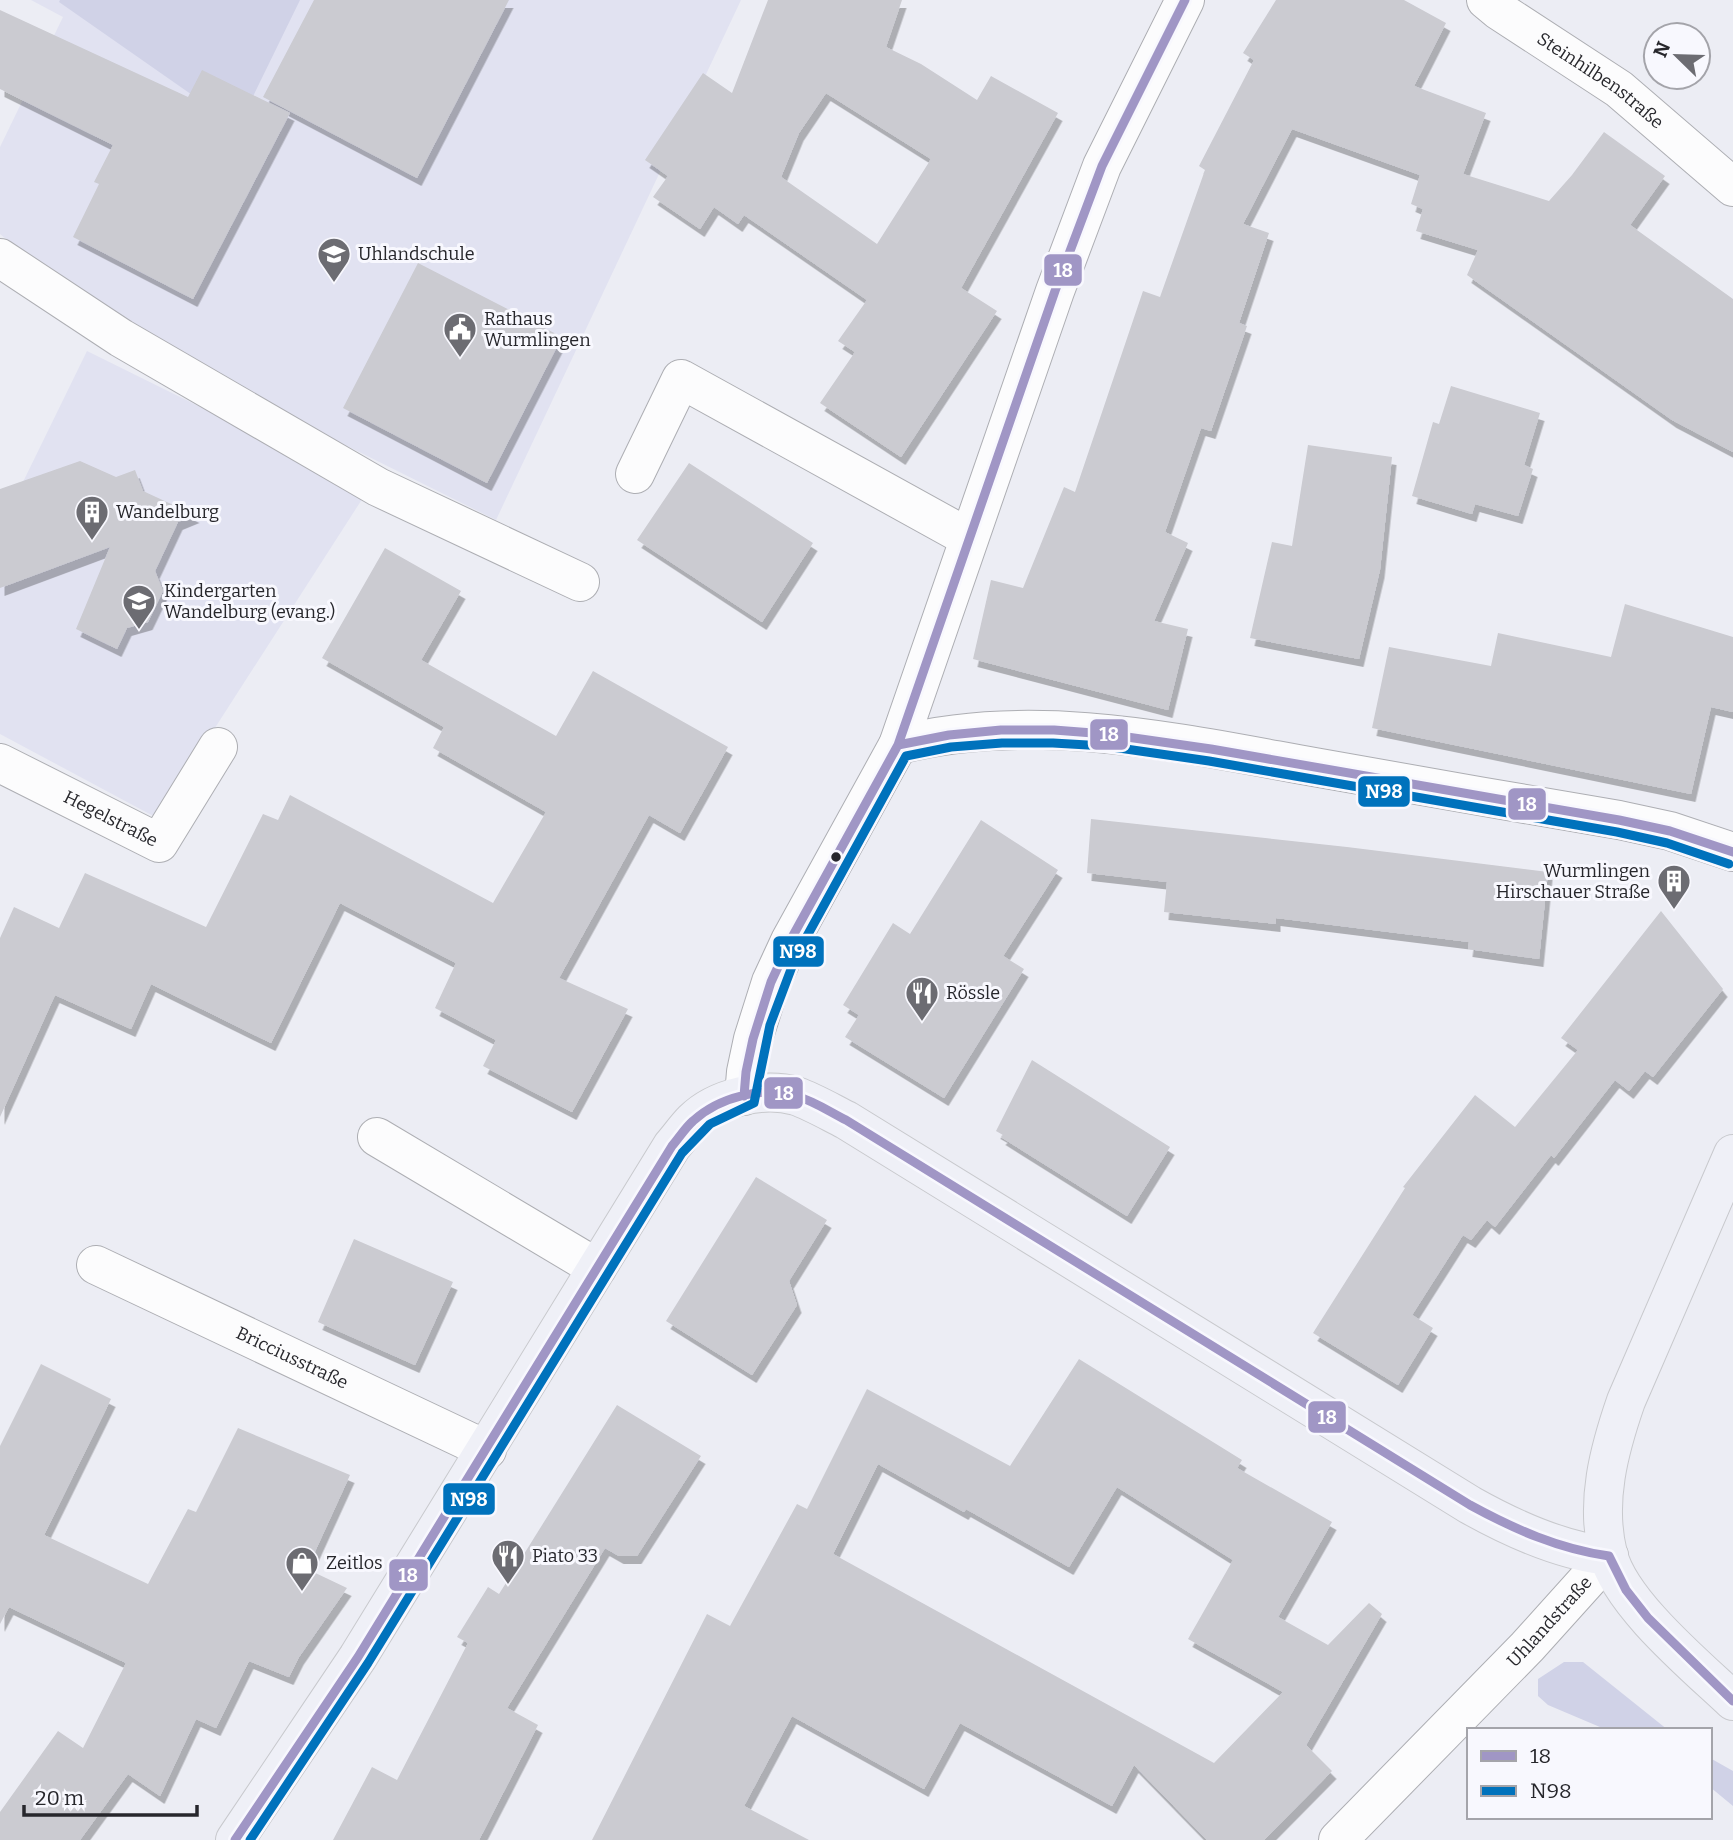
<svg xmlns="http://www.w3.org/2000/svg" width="1733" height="1840" font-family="Bitter,serif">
<defs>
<filter id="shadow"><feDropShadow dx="4.5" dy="8" stdDeviation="0" flood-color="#0004"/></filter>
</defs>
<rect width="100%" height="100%" fill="#ecedf4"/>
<!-- built -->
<path fill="#e1e2f1" d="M31 0H741L496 520 120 333 0 234V147L63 17Z
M87 351 368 490 157 818 0 734V529Z"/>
<!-- green -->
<path fill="#d0d2e7" d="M60 0H300L238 127 59 2Z
M1564 1662H1583L1668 1730H1607L1548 1705 1538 1696V1679Z
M1710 1758 1733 1771V1806L1710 1787Z"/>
<!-- building -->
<path fill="#cbcbd1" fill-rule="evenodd" filter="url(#shadow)" d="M314 0H509L417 178 263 97Z
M768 0H902L886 47 921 64 977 100 991 76 1058 113 961 288 997 311 901 457 820 403 855 352 838 341 867 300 744 215 738 224 714 207 700 229 653 197 668 176 645 160 703 73 732 93ZM826 93 931 159 877 244 781 177 799 133Z
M1276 0H1404L1446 23 1414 86 1486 113 1463 174 1549 201 1572 175 1604 132 1665 176 1630 225 1733 299V452L1672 420 1467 275 1478 250 1416 231 1423 209 1411 204 1420 175 1292 129 1243 224 1269 233 1239 323 1247 326 1211 431 1201 428 1165 532 1188 543 1154 621 1188 629 1168 710 973 659 991 580 1023 588 1064 487 1075 492 1143 291 1160 297 1205 170 1199 166 1254 60 1243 53Z
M0 10 188 97 202 70 290 113 193 299 73 237 99 184 94 182 113 145 0 89Z
M418 263 562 337 487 483 343 408Z
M1451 386 1540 413 1524 465 1533 469 1518 516 1475 504 1472 514 1412 496 1433 422 1439 424Z
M1308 445 1392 457 1380 570 1359 659 1250 638 1272 542 1292 546Z
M80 461 116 477 135 470 143 491 195 515 178 522 155 571 163 591 148 622 127 628 117 649 76 629 110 547 0 588V489Z
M689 463 813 543 762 622 637 540Z
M385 548 461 591 421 660 556 736 593 671 728 747 680 833 649 815 559 978 628 1009 572 1112 483 1066 496 1040 435 1008 456 963 340 903 271 1043 151 984 131 1029 55 995 0 1117V938L14 907 59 928 85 873 206 927 263 814 278 820 290 795 493 903 546 812 433 748 444 727 322 658Z
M1625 604 1733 637V712L1711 707 1691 794 1372 728 1389 647 1491 666 1498 633 1611 657Z
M1091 819 1347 847 1548 872 1539 959 1468 949 1469 942 1276 918V924L1164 912 1167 882 1087 873Z
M981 820 1058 870 1003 956 1024 969 944 1098 845 1037 859 1015 843 1005 893 923 910 934Z
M1661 911 1723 989 1653 1077 1645 1071 1629 1091 1615 1080 1554 1158 1551 1155 1495 1227 1487 1220 1471 1240 1463 1235 1412 1315 1433 1328 1398 1385 1313 1333 1405 1188 1403 1187 1475 1095 1515 1127 1578 1050 1561 1038Z
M1032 1060 1170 1147 1127 1216 1001 1137 1003 1135 996 1131Z
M756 1177 827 1220 789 1281 797 1305 752 1375 666 1321Z
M354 1239 453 1282 415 1365 318 1322Z
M1079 1359 1242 1460 1237 1468 1332 1522 1278 1617 1328 1645 1369 1603 1382 1614 1306 1745 1332 1771 1264 1840H1207L1134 1765 1112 1806 960 1723 924 1789 792 1716 744 1806 809 1840H592L707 1614 730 1626 797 1504 807 1509 867 1389 1010 1466ZM878 1464 964 1512 966 1509 1069 1567 1117 1487 1233 1560 1188 1639 1283 1692 1214 1763 833 1554Z
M41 1364 111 1399 44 1535 148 1584 188 1509 196 1512 238 1428 350 1475 307 1569 347 1588 299 1657 289 1677 249 1661 216 1728 196 1719 160 1796 128 1774 80 1840H0V1812L58 1731 83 1748 126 1663 9 1607 0 1624V1446Z
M617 1405 701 1456 637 1556H619L605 1548 507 1708 538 1725 479 1840H333L372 1767 397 1780 468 1643 457 1637 488 1587 499 1594Z"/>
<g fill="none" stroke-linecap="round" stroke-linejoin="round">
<defs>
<g id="minor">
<path id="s1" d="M1486 0 1498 10 1619 89 1733 187"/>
<path d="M0 258 121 338 378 487 580 582"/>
<path d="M635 474 681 379 969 538"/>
<path d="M898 745C1033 710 1180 743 1314 767 1416 785 1517 803 1619 820L1670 831 1733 852"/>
<path id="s2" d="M0 763 159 843 218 747"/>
<path d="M744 1096 746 1072 753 1039 771 982 790 941 898 745 1055 291 1102 166 1185 0"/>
<path d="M377 1137 597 1268"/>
<path id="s3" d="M96 1265 487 1450"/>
<path id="s4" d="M1338 1840 1527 1647 1609 1556"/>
</g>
<path id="major" d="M1733 1154 1626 1401C1609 1450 1595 1502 1608 1554 1620 1603 1696 1666 1733 1701
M235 1840 358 1657 672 1146C679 1138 686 1128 693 1121 717 1097 764 1087 796 1096 813 1102 830 1112 846 1120L1470 1505C1511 1528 1561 1551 1609 1556"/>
</defs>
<!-- minor casing -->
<use href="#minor" stroke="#adaeb3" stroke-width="40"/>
<!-- major casing -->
<use href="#major" stroke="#c8c9cd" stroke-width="40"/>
<!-- minor -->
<use href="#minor" stroke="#fcfcfd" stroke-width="38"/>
<!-- major -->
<use href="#major" stroke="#eff0f7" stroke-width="38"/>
<defs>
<path id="bus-1" d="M898 745 949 735 1001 730H1054L1106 734 1211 749 1619 820 1670 831 1733 852
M744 1096 746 1072 753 1039 771 982 790 941 898 745 1055 291 1102 166 1185 0
M1609 1556 1626 1590 1648 1618 1733 1701
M235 1840 358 1657 672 1146C679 1138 685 1128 693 1121 719 1097 763 1086 796 1096 814 1101 830 1112 846 1120L1470 1505C1514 1529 1559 1549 1609 1556"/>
<path id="bus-2" d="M250 1840 368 1663 682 1153 710 1124 754 1103 770 1025 796 956 906 756 951 747 1002 743H1053L1105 746 1209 761 1617 832 1667 843 1729 864"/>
</defs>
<!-- bus-1 casing -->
<use href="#bus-1" stroke="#f8f8fe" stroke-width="14"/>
<!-- bus-2 casing -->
<use href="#bus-2" stroke="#f8f8fe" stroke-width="14"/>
<!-- bus-1 -->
<use href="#bus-1" stroke="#a096c5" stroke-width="9"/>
<!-- bus-2 -->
<use href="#bus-2" stroke="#0072bc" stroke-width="9"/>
</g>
<!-- icons -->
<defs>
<symbol id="school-pin" viewBox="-11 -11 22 30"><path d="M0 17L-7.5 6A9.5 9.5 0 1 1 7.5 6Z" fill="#6c6c72" stroke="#f8f8fe"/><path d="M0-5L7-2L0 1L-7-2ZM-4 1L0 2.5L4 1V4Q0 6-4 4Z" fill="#fff"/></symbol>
<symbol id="civic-pin" viewBox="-11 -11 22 30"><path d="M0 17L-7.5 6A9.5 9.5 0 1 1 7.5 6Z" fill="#6c6c72" stroke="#f8f8fe"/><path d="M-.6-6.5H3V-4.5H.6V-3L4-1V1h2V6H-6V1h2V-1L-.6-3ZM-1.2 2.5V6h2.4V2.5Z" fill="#fff"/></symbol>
<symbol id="building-pin" viewBox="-11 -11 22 30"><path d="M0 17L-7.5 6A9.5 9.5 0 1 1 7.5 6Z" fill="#6c6c72" stroke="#f8f8fe"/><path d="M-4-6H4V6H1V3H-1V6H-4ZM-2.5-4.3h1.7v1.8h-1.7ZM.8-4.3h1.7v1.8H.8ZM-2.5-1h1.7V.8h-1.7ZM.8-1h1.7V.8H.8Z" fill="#fff"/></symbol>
<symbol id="restaurant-pin" viewBox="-11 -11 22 30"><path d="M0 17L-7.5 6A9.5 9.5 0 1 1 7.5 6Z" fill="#6c6c72" stroke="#f8f8fe"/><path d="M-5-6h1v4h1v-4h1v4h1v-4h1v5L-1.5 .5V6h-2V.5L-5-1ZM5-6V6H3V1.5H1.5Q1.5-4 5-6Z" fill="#fff"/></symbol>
<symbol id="shop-pin" viewBox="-11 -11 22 30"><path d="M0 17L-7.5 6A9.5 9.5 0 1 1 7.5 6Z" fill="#6c6c72" stroke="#f8f8fe"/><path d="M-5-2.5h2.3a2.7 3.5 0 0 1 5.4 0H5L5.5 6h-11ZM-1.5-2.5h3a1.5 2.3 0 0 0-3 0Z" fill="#fff"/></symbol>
</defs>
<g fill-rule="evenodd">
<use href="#school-pin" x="315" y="235" width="38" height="52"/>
<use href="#civic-pin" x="441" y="310" width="38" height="52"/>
<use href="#building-pin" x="73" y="493" width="38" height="52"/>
<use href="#school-pin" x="120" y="582" width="38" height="52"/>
<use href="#building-pin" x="1655" y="862" width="38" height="52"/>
<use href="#restaurant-pin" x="903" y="974" width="38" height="52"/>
<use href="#restaurant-pin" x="489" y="1537" width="38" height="52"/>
<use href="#shop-pin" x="283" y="1544" width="38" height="52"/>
</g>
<!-- markers -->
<circle fill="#27272c" stroke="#f8f8fe" stroke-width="2.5" cx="836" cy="857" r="6"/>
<g text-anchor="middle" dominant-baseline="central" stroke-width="6" stroke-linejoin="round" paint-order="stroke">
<!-- street labels -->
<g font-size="18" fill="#27272c" stroke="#f8f8fe">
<text stroke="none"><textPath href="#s1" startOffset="140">Steinhilbenstraße</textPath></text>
<text stroke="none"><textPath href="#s2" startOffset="124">Hegelstraße</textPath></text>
<text stroke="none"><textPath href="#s3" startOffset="217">Bricciusstraße</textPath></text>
<text stroke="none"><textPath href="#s4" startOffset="304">Uhlandstraße</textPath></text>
</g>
<!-- poi labels -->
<g font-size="18" fill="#27272c" stroke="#f8f8fe" text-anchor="start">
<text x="358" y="254">Uhlandschule</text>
<text x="484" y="319">Rathaus<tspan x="484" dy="21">Wurmlingen</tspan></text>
<text x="116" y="512">Wandelburg</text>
<text x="164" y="591">Kindergarten<tspan x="164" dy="21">Wandelburg (evang.)</tspan></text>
<text x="1650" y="871" text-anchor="end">Wurmlingen<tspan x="1650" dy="21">Hirschauer Straße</tspan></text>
<text x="946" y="993">Rössle</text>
<text x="532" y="1556">Piato 33</text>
<text x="326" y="1563">Zeitlos</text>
</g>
</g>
<g stroke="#f8f8fe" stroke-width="2.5">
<rect x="1043" y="253" width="40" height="34" rx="7" fill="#a096c5"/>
<rect x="1089" y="718" width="40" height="33" rx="7" fill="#a096c5"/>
<rect x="1357" y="775" width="54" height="33" rx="7" fill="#0072bc"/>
<rect x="1507" y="787" width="40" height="34" rx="7" fill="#a096c5"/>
<rect x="772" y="935" width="53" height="33" rx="7" fill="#0072bc"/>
<rect x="763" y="1076" width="41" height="34" rx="7" fill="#a096c5"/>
<rect x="1307" y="1400" width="40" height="34" rx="7" fill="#a096c5"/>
<rect x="442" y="1482" width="54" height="34" rx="7" fill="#0072bc"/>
<rect x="388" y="1558" width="41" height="34" rx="7" fill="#a096c5"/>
</g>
<g font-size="19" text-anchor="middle" font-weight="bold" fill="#fff">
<text x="1063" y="277">18</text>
<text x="1109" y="741">18</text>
<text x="1384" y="798">N98</text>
<text x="1527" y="811">18</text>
<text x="798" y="958">N98</text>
<text x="784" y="1100">18</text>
<text x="1327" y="1424">18</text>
<text x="469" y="1506">N98</text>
<text x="408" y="1582">18</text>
</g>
<!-- legend -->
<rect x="1467" y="1728" width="245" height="91" fill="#f8f8fe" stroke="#a4a4aa" stroke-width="2"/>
<rect x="1481" y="1751" width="35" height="10" fill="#a096c5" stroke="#a4a4aa" stroke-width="2"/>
<text x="1530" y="1763" font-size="21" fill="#27272c">18</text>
<rect x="1481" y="1786" width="35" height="10" fill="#0072bc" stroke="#a4a4aa" stroke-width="2"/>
<text x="1530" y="1798" font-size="21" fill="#27272c">N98</text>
<!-- north arrow -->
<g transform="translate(1677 56) rotate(293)"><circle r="33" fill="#f8f8fe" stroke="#a4a4aa" stroke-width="2"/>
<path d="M0-5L12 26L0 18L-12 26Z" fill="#6c6c72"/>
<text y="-10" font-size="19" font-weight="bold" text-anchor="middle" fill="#27272c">N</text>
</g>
<!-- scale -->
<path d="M24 1805v10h173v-10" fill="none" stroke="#27272c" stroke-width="3.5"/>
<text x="35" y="1805" font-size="21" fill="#27272c" stroke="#f8f8fe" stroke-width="5" paint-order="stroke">20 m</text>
</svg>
